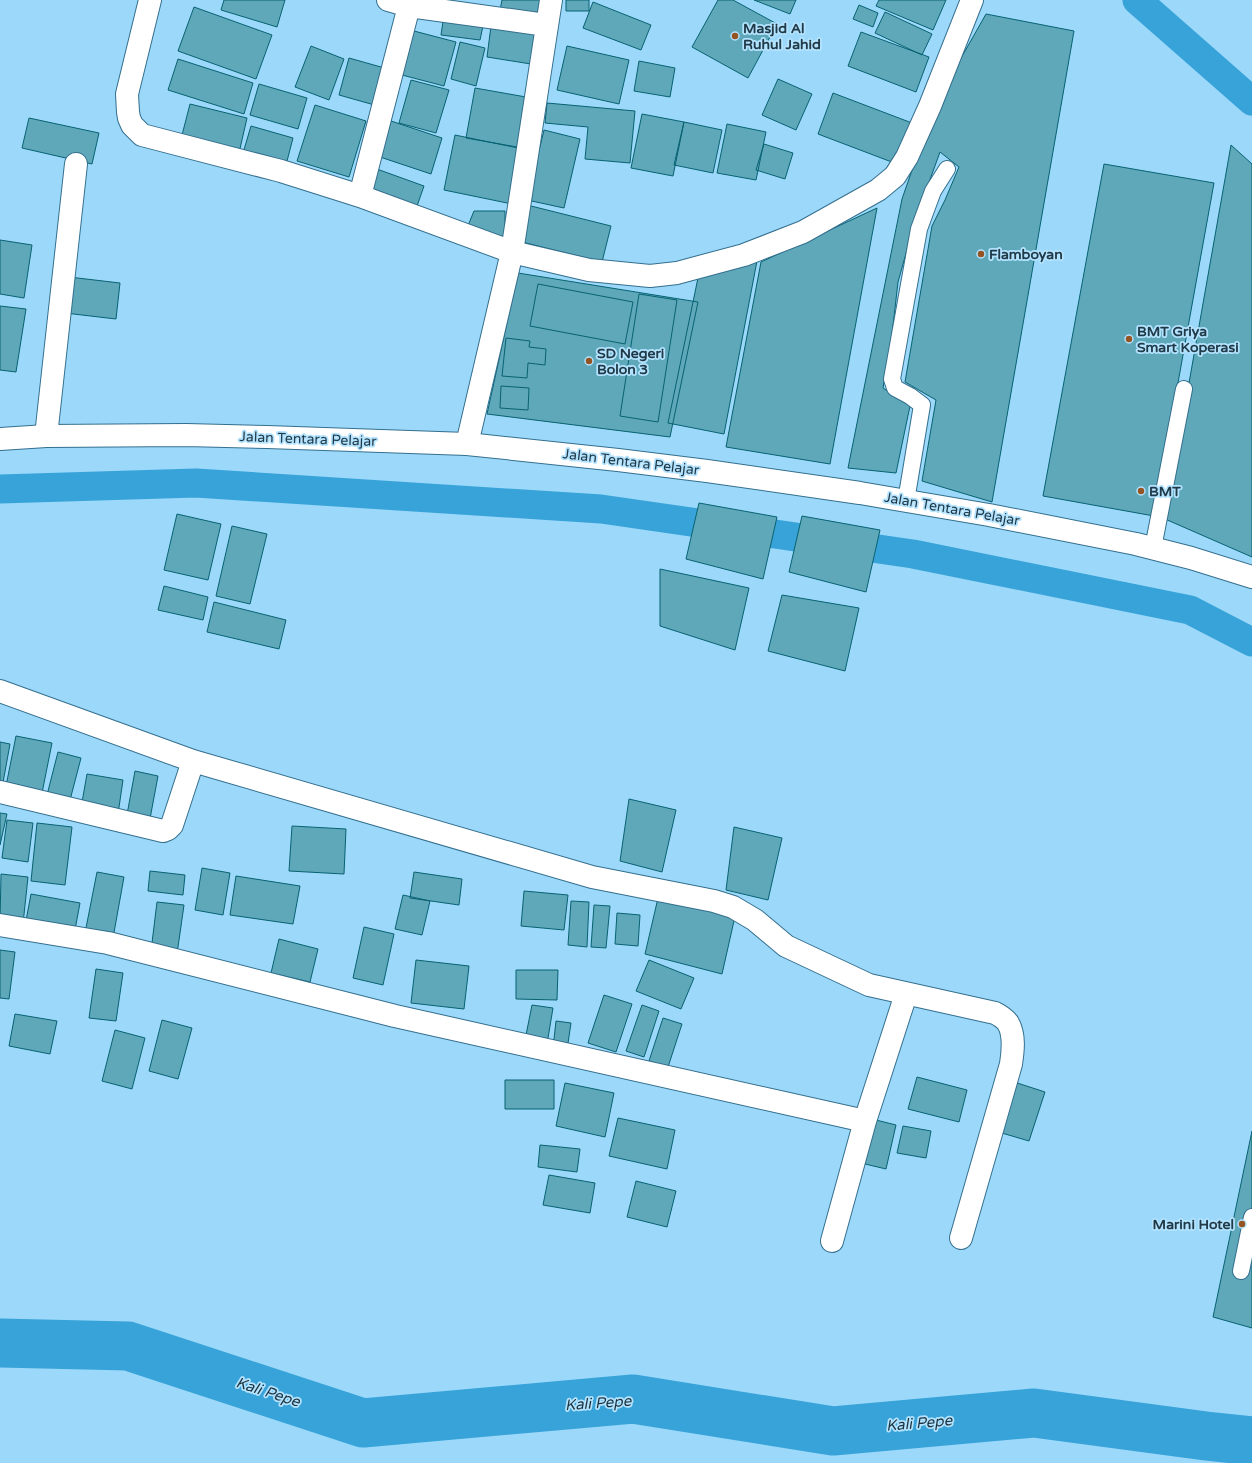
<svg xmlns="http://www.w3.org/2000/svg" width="1252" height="1463" font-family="'Varela Round',sans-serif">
<rect width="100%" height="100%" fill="#9bd8fa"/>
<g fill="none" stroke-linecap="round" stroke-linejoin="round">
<!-- canal -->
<path stroke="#37a3d8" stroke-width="29" d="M1137 0 1252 101
M0 489 196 483 601 509 913 554 1190 610 1252 642"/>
<!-- river -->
<path stroke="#37a3d8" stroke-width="49" d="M0 1343 128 1346 363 1423 633 1399 833 1431 1034 1413 1206 1436 1252 1441"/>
</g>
<!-- building -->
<path fill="#5ea8b9" stroke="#086272" d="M224 0H285L277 27 221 10Z
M502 0H542L538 22 499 15Z
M566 0H589V11H566Z
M718 0H733L777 24 748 78 692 47Z
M754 0H796L790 14Z
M879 0H946L933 30 876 6Z
M593 2 651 25 641 50 583 28Z
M859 5 878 13 873 27 853 19Z
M194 7 272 35 256 79 178 51Z
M885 12 932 34 922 55 875 33Z
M986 14 1074 31 992 502 922 481 936 400 905 382 932 226 945 200 959 167 940 152 915 221 898 282 891 343 883 388 910 406 896 473 848 468 902 199 935 104Z
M444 15 484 21 480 40 441 35Z
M491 26 536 33 531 64 487 57Z
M414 31 456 42 444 86 402 75Z
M861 32 929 57 916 92 848 66Z
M460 42 485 48 476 86 451 79Z
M311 46 344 59 329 100 295 87Z
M567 46 629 60 619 104 557 90Z
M349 58 388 69 378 106 339 95Z
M178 59 253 83 244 114 168 90Z
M639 61 675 68 670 97 634 91Z
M778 79 812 94 796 130 762 115Z
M411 80 449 90 436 133 399 123Z
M259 84 307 98 298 129 250 115Z
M475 88 526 97 517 147 466 138Z
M833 93 912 123 897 164 818 134Z
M547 103 635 111 630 163 585 159 588 127 545 123Z
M190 104 247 118 239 153 181 139Z
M315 105 366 121 349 177 297 161Z
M642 114 684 122 673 176 631 168Z
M29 118 99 133 92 164 22 148Z
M391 121 442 138 431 174 380 157Z
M684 122 722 130 713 173 674 165Z
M727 124 766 132 756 180 717 173Z
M251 126 293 138 286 165 243 153Z
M544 130 580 139 564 208 527 200Z
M455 135 523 149 512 204 444 190Z
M764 144 793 153 785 179 756 170Z
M1231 145 1252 164V557L1165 519Z
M1104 164 1214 183 1154 516 1043 496Z
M374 168 424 186 416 209 366 191Z
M527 205 611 226 602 262 518 241Z
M877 208 830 464 726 447 761 262Z
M474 211H505V243L467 228Z
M0 240 32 245 24 298 0 294Z
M757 261 724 434 668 423 699 273Z
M518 273 698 302 670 437 487 414Z
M69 277 120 283 116 319 65 313Z
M538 284 633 302 625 344 530 326Z
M639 294 677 300 658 422 620 416Z
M0 306 26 309 16 372 0 370Z
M506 338 530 341 529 347 546 349 545 365 528 363 527 378 502 376Z
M501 386 529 388 528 410 500 408Z
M699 503 777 517 763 579 686 559Z
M177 514 221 524 208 580 164 570Z
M802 516 880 530 866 592 789 572Z
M232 526 267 534 250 604 216 596Z
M660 569 749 588 735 650 660 626Z
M164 586 208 597 203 620 158 610Z
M782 595 859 608 845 671 768 651Z
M214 602 286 620 279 649 207 632Z
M16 736 52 743 42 793 6 786Z
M0 742 10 744 2 788H0Z
M58 752 81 758 69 804 46 799Z
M135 771 158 776 149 824 126 820Z
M87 774 123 780 118 814 81 808Z
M629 799 676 810 662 872 620 861Z
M0 813 7 814 0 845Z
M7 820 33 823 28 862 2 858Z
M37 823 72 827 65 885 31 881Z
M292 826 346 829 344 874 289 871Z
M734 827 782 838 768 900 726 890Z
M202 868 230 873 223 915 195 910Z
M150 871 185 875 183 895 148 891Z
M97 872 124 877 113 938 85 933Z
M414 872 462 879 459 905 410 898Z
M1 874 28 877 23 924 0 922Z
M236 876 300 886 293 924 230 915Z
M524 891 568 895 564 930 521 926Z
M31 894 80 903 74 935 25 926Z
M403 895 430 901 422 935 395 929Z
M658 898 736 912 722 974 645 954Z
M571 901 589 902 587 947 568 945Z
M157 902 184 905 177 954 151 951Z
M594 905 610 906 606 948 591 947Z
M617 913 640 915 638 946 615 944Z
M364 927 394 934 383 985 353 978Z
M279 939 318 949 310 982 271 973Z
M0 950 15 952 9 999 0 998Z
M416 960 469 966 464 1009 411 1003Z
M649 960 694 978 681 1009 636 991Z
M96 969 123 973 116 1021 89 1018Z
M516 970H558L557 1000 516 999Z
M604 995 632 1004 616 1052 588 1043Z
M532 1005 553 1008 547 1044 525 1040Z
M642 1005 659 1011 644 1057 626 1051Z
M15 1014 57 1021 50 1054 9 1046Z
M663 1018 682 1024 668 1067 649 1061Z
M162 1020 192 1028 178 1079 149 1071Z
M556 1021 571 1023 567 1050 553 1048Z
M115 1030 145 1038 132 1089 102 1081Z
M917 1077 967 1090 959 1122 908 1109Z
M505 1080H554V1109H505Z
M1011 1081 1045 1092 1029 1141 995 1131Z
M565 1083 614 1093 605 1137 556 1126Z
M618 1118 675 1130 667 1169 609 1156Z
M872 1119 896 1125 886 1169 861 1163Z
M903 1126 931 1131 926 1158 897 1153Z
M1252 1131V1328L1213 1317Z
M540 1145 580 1149 577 1172 538 1167Z
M549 1175 595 1183 590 1213 543 1205Z
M636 1181 676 1191 667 1227 627 1217Z"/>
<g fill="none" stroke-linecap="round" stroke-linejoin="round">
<defs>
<path id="service" d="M906 501 922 405 910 396 895 388 892 379 919 229 933 191 947 169
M1153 548 1184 389
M1241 1271 1252 1217"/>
<path id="minor" d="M150 0 127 94 128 112 129 118 132 125 142 135 281 171 360 196 512 252 589 270 650 276 677 273 744 255 803 232 878 190 895 176 907 157 930 106 972 0
M388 0 409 6 546 25
M360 196 409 6
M46 436 76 164
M467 444 512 252 551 0
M0 691 193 761 592 877 714 901 733 907 755 920 786 946 869 985 995 1013C999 1015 1005 1019 1008 1023 1015 1035 1013 1051 1011 1064L961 1238
M0 792 163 831 168 829 172 825 193 761
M0 925 108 943 395 1016 865 1121 906 994
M832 1241 865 1121"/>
<path id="secondary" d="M0 439 46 436 186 435 267 437 467 444 618 460 707 471 860 493 989 515 1136 544 1191 558 1252 577"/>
</defs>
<!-- service casing -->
<use href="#service" stroke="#346f8e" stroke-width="18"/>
<!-- minor casing -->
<use href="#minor" stroke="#346f8e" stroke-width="24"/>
<!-- secondary casing -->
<use href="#secondary" stroke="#346f8e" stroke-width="24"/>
<!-- service -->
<use href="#service" stroke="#fff" stroke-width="16"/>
<!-- minor -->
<use href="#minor" stroke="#fff" stroke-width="22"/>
<!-- secondary -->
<use href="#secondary" stroke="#fff" stroke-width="22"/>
</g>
<!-- markers -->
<g fill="#965422" stroke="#b3e3ff" stroke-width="1.5">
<circle cx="735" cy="36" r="4"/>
<circle cx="981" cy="254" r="4"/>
<circle cx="1129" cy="339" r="4"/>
<circle cx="589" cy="361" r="4"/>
<circle cx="1141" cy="491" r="4"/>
<circle cx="1242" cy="1224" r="4"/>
</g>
<g text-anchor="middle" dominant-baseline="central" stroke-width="3.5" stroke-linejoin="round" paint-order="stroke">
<!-- poi labels -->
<g font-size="14" font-weight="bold" fill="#213a48" stroke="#b3e3ff" text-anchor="start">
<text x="743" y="28">Masjid Al<tspan x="743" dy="16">Ruhul Jahid</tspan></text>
<text x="989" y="254">Flamboyan</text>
<text x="1137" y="331">BMT Griya<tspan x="1137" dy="16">Smart Koperasi</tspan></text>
<text x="597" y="353">SD Negeri<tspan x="597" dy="16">Bolon 3</tspan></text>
<text x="1149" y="491">BMT</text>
<text x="1234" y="1224" text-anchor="end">Marini Hotel</text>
</g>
<!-- street labels -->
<g font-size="14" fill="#213a48" stroke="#b3e3ff">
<text transform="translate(308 439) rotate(2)">Jalan Tentara Pelajar</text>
<text transform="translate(631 462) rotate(7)">Jalan Tentara Pelajar</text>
<text transform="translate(952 509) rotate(10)">Jalan Tentara Pelajar</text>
</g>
<!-- water labels -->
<g font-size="15" font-style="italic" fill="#1c333f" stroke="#b3e3ff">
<text transform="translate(268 1392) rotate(18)">Kali Pepe</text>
<text transform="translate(598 1403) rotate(-4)">Kali Pepe</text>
<text transform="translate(919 1423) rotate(-5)">Kali Pepe</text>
</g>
</g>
</svg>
